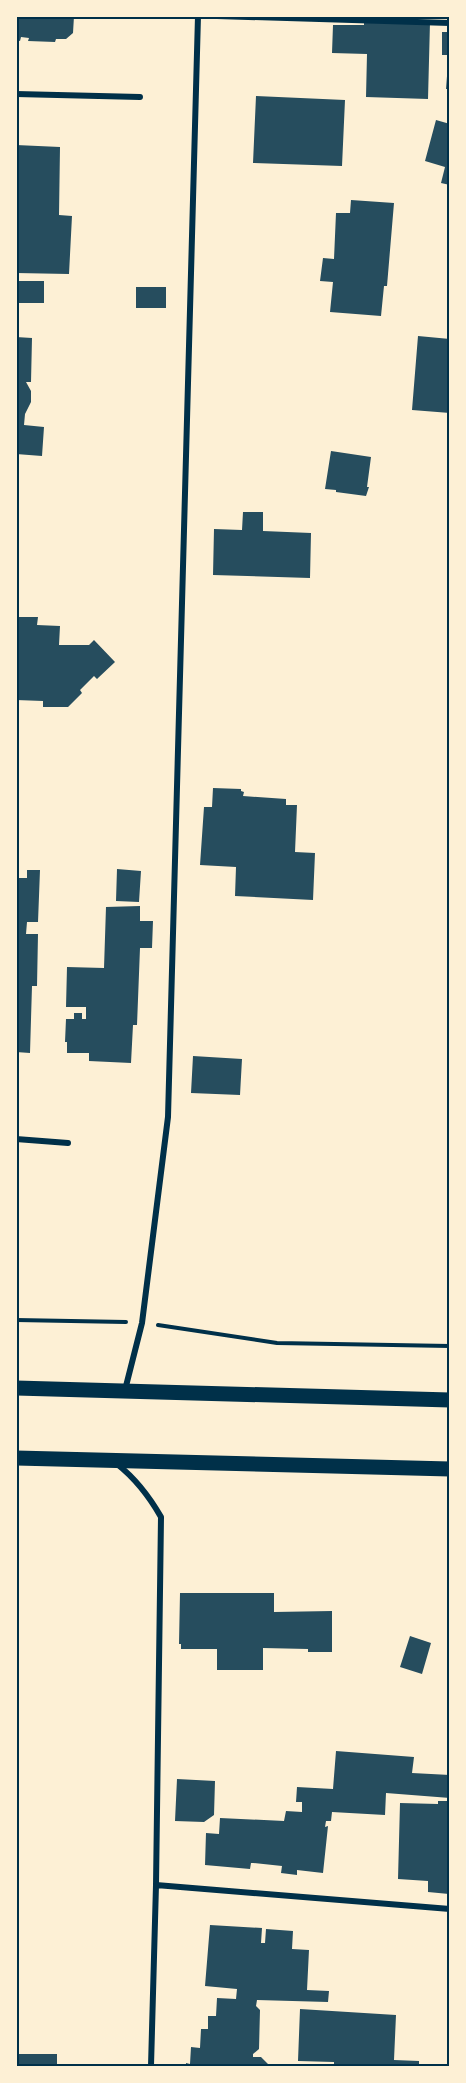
<svg xmlns="http://www.w3.org/2000/svg" width="466" height="2083" font-family="'Work Sans',sans-serif">
<rect width="100%" height="100%" fill="#fdf0d5"/>
<!-- building -->
<path fill="#264d5e" d="M16 16H74L73 33 66 39H56L55 42 28 41 29 38 21 37 20 41 16 40Z
M364 19 430 22 428 99 366 97 367 54 332 53 333 25H364Z
M442 32H450V55H442Z
M448 63H450V89H446Z
M256 96 345 100 342 166 253 163Z
M436 120 450 124V185L441 183 445 167 425 161Z
M16 145 60 147 59 215 72 216 69 274 16 273Z
M351 200 394 203 387 286H384L381 316 330 312 333 282 320 281 323 258 334 259 336 213H350Z
M16 281H44V303H16Z
M136 287H166V308H136Z
M418 336 450 339V413L412 410Z
M16 337 32 338 31 382H26L31 391V402L25 414 24 425 44 427 42 456 16 454Z
M331 451 371 457 367 487H369L366 496 336 492V490L325 489Z
M243 512H263V531L311 533 310 578 213 575 214 529 242 530Z
M16 617H38L37 625 60 626 59 645H89L94 640 115 662 97 679 94 676 80 690 82 693 68 707H43V701L16 700Z
M213 788 241 789V791L244 792 243 796 286 799V805H297L295 852 315 853 313 900 235 896 236 867 200 865 204 807H212Z
M117 869 141 871 139 902 116 901Z
M27 870H40L38 922H27L26 934H38L37 986H32L30 1053 16 1052V878H27Z
M140 906V921H153L152 948H140L137 1025H133L131 1063 89 1061V1053H67V1042H65L66 1019H74V1013H82V1019H86V1007H66L67 967 104 968 106 907Z
M193 1056 242 1059 240 1095 191 1093Z
M180 1593H274V1612L332 1611V1652H308V1649L263 1648V1670H217V1649H181V1644H179Z
M410 1636 431 1643 422 1674 400 1667Z
M336 1751 414 1757 412 1773 450 1775V1798L386 1793 385 1815 332 1812 331 1821H326L325 1827 328 1826 323 1873 297 1870V1875L281 1873 282 1866 253 1863H251L250 1869 205 1865 206 1833 219 1834 220 1818 284 1821 286 1811 302 1812V1802H296L297 1787 333 1789Z
M177 1779 215 1781 214 1815 204 1822 175 1821Z
M438 1801H450L449 1894 428 1892V1881L398 1879 400 1803 438 1804Z
M210 1925 262 1928 261 1943H265L266 1929 293 1931 292 1949 309 1950 307 1990 329 1991 328 2002 257 2000 256 2006 260 2010 259 2049 253 2054V2057H261L270 2066H186V2063L190 2064 191 2047 200 2048 201 2029H208V2016H216L217 1998 236 1999 237 1989 205 1986Z
M300 2009 396 2015 394 2060 419 2061V2066H334V2062L298 2061Z
M16 2054H57V2066H16Z"/>
<g fill="none" stroke-linecap="round" stroke-linejoin="round">
<!-- path -->
<path stroke="#003049" stroke-width="4" d="M16 1320 126 1322
M158 1325 277 1343 450 1346"/>
<!-- minor -->
<path stroke="#003049" stroke-width="6" d="M217 16 450 23
M16 94 140 97
M16 1139 68 1143
M125 1390 142 1323 168 1117 198 16
M117 1464C136 1479 149 1496 161 1517L156 1885 151 2066
M156 1885 450 1909"/>
<!-- primary -->
<path stroke="#003049" stroke-width="15" d="M16 1388 450 1400
M16 1458 450 1469"/>
</g>
<!-- border -->
<rect width="466" height="2083" fill="none" stroke="#fdf0d5" stroke-width="36"/>
<rect x="18" y="18" width="430" height="2047" fill="none" stroke="#003049" stroke-width="2"/>
</svg>
